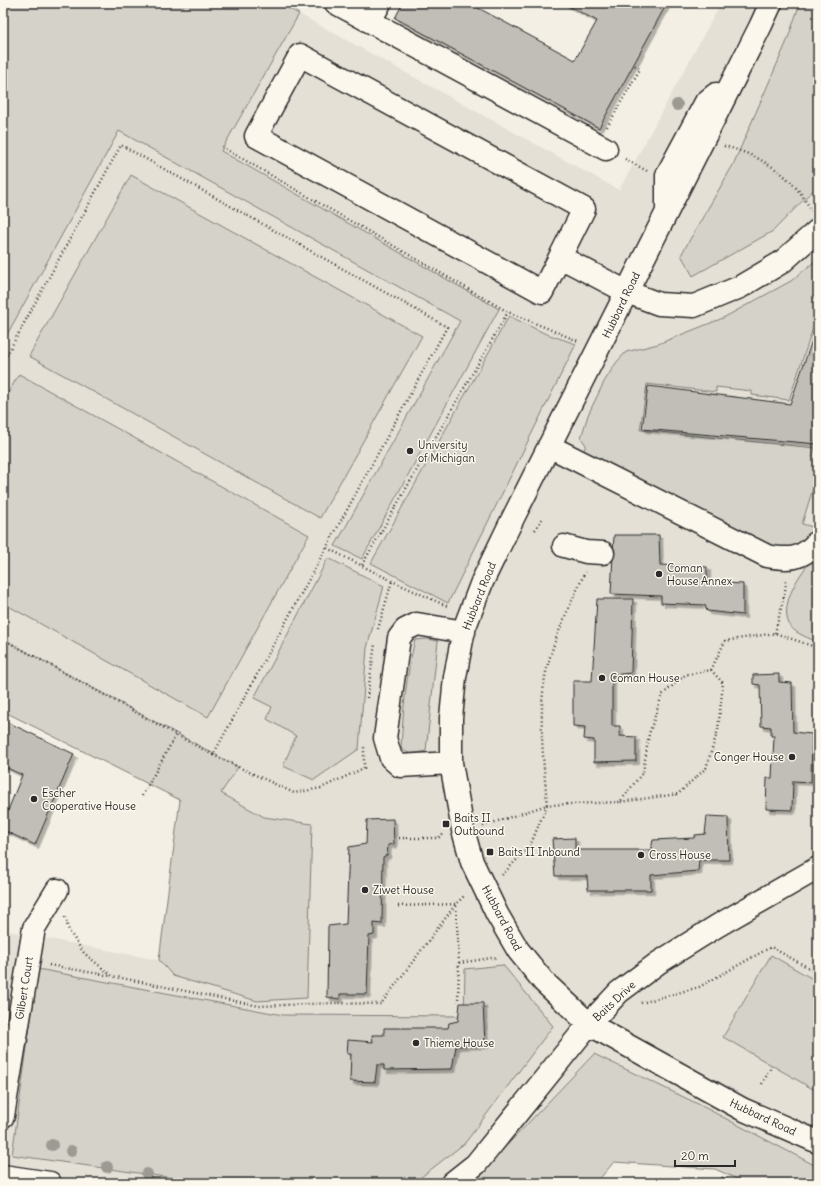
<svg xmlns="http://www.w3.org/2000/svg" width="821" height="1186" font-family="Delius,sans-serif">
<defs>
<filter id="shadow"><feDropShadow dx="3.5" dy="3.5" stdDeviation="0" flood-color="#0004"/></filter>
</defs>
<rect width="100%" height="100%" fill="#f3efe4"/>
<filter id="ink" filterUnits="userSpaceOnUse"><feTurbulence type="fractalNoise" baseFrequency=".025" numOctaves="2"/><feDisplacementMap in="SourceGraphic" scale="8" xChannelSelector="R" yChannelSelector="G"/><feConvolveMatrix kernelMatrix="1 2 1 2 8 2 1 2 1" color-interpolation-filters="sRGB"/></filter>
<g filter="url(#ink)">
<!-- built -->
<path fill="#e4e0d6" d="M3 3H279L619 190 721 3H818V1183H746L607 1120 532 1183H3V930L158 960 180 800 3 711Z"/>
<!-- green -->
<path fill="#d5d2c9" stroke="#807e7a" d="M3 3H279L299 14 221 151 499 309 362 559 335 546 460 321 119 131 3 342Z
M800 3H818V185L773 231 693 276 681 255 733 165 787 41Z
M131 175 422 336 320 518 29 356Z
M814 262 818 263V313L789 400 752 395V391L716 387V392L647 384 640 430 815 448 812 457 818 460V472L802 524 813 527 815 531C803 546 789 549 770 548L583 452 586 445 581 438 588 415 604 382 616 363 626 352 658 344 723 318 791 281Z
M509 316 544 333 576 344 448 603 371 563Z
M19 374 309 535 208 717 3 603V402Z
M818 554V642C811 639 796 634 791 627 776 607 802 568 818 554Z
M328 558 384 586 367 648 359 749 314 780 283 766 296 736 267 719 272 707 254 698Z
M3 639 238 767 221 793 264 817 312 824 307 998 257 1001 173 976 159 960 180 800 3 711Z
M428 639 438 641 426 751C416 753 408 756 401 748 403 711 406 676 415 640Z
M771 955 818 982V1092L723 1037Z
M503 965 553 1026 465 1143 416 1181 410 1183H208L12 1155 38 969 283 1015 464 1016 465 969Z
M594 1054 698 1104 818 1167V1183H746L715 1169 614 1162 596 1183H471Z"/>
<!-- building -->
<path fill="#c0beb6" stroke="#2b2b2b" filter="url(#shadow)" d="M403 3H469L575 60 597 21 563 3H662L666 5 599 128 395 18Z
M818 323V444L642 429 648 386 790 404Z
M614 535H659L660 565 707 567V582L743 584V615L707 611 705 605 661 603V596L611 594Z
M597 599H633L631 673 612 675V726H620V736L636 737V761L594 762V740L584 739 585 727 573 726V681H592Z
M779 674V682L792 683 793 732 812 734 811 782 793 781 792 810 766 809 767 778H772L774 736H771V727L761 726 760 685 753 684V675Z
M3 720 74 754 35 845 3 830V823L22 775 3 766Z
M707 816 728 817 729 860H699L698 871 651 875V890H588L587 876H555L552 839 575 838V850H651L653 840 694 838 695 835 705 834Z
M393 819 394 844 388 845 387 855 383 857 382 924 374 923V935L369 936 367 994H340V999L327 997 328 926 346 924 349 847 366 844 367 820Z
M460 1003H483L485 1045 456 1046 452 1069 384 1070V1065H377L375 1082 350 1081 351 1054H347L348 1040 373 1042 372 1035H384V1028H448L449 1023 458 1021Z
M722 1177 733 1183H719Z"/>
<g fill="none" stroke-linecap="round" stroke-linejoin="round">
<defs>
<path id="minor" d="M336 3 606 149
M771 3 761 25 513 518 482 582 464 629 455 677 451 718V763L463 830 472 862 497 914 518 950 544 982 589 1024 742 1109 818 1142
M370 21 380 3
M667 209V175L706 102 716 94
M560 257 542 292 256 136 300 55 584 209 560 257 627 292 659 304 694 306 740 287 782 262 818 230
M549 446 767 556C789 560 802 560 818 541
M564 546 586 552 603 553
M451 763 400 766 391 758 385 738 399 638 405 630 417 624 464 632
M3 1116 34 928 57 890
M3 1176 50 1183
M452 1183 476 1164 589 1024 619 992 658 963 717 926 818 868"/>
</defs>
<!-- minor casing -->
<use href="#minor" stroke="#2b2b2b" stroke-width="25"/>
<!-- path -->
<path stroke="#2b2b2b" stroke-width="2.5" stroke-dasharray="1 3" stroke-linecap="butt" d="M607 127 640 69 634 65
M724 146C760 155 795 176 811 211
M222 147 508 312 578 341
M625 159 647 171
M3 362 121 145 447 327 213 755 3 639
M535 530 542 519
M327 548 392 581 449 607
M362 565 508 312
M378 629 392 581
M775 633 785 592 786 579
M711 670 725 641 775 633 818 648
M367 698 375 644
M213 755 294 793 321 788 364 768V745
M142 796 176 735
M483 826 547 805C544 764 538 719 545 677 552 641 570 606 585 572
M399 838H438L444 834
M502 875 530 846 547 805 620 802 643 772 649 734 662 695 685 675 711 670 723 683 718 730 706 768 678 794 620 802
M398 906 456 904 459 963 458 1002
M65 917 69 931 84 953 112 976 259 1006 334 1003 381 1004 456 904 465 895
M459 963 498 957
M49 965 111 976
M641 1003 699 987 771 947 818 973
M762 1084 772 1066"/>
<!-- minor -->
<use href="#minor" stroke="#fbf7ec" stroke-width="22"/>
</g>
<!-- trees -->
<g fill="#9d9a94">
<circle cx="677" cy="105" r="6"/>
<circle cx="52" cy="1145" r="6"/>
<circle cx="71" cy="1151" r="6"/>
<circle cx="107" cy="1167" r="6"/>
<circle cx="147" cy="1174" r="6"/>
</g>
</g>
<!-- markers -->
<g fill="#2b2b2b" stroke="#fbf7ec" stroke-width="1.5">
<circle cx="410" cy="451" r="4"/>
<circle cx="659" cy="574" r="4"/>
<circle cx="602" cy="678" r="4"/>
<circle cx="792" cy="757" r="4"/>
<circle cx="34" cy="799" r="4"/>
<rect x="442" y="820" width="8" height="8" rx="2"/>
<rect x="486" y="848" width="8" height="8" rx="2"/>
<circle cx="641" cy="855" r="4"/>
<circle cx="365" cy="890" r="4"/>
<circle cx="416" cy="1043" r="4"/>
</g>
<g text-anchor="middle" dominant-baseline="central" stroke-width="3" stroke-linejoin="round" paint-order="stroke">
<!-- street labels -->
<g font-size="11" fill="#2b2b2b" stroke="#fbf7ec">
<text transform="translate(621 305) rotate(-64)">Hubbard Road</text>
<text transform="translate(479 596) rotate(-68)">Hubbard Road</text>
<text transform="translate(502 918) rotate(62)">Hubbard Road</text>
<text transform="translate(24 988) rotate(-81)">Gilbert Court</text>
<text transform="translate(614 1001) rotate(-43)">Baits Drive</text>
<text transform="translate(763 1117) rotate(25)">Hubbard Road</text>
</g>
<!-- poi labels -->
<g font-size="11" fill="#2b2b2b" stroke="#fbf7ec" text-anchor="start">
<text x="418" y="445">University<tspan x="418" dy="13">of Michigan</tspan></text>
<text x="667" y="568">Coman<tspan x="667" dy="13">House Annex</tspan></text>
<text x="610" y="678">Coman House</text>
<text x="784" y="757" text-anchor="end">Conger House</text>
<text x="42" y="793">Escher<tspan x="42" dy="13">Cooperative House</tspan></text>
<text x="454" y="818">Baits II<tspan x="454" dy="13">Outbound</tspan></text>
<text x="498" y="852">Baits II Inbound</text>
<text x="649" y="855">Cross House</text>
<text x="373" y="890">Ziwet House</text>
<text x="424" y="1043">Thieme House</text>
</g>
</g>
<!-- margin -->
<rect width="821" height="1186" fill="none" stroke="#fbf7ec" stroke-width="16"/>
<rect x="8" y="8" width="805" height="1170" fill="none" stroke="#2b2b2b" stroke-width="1.5" filter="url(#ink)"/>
<!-- scale -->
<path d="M675 1160v6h60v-6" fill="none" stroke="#2b2b2b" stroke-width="2"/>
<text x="681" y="1160" font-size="12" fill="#2b2b2b" stroke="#fbf7ec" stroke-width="3" paint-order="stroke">20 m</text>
</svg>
